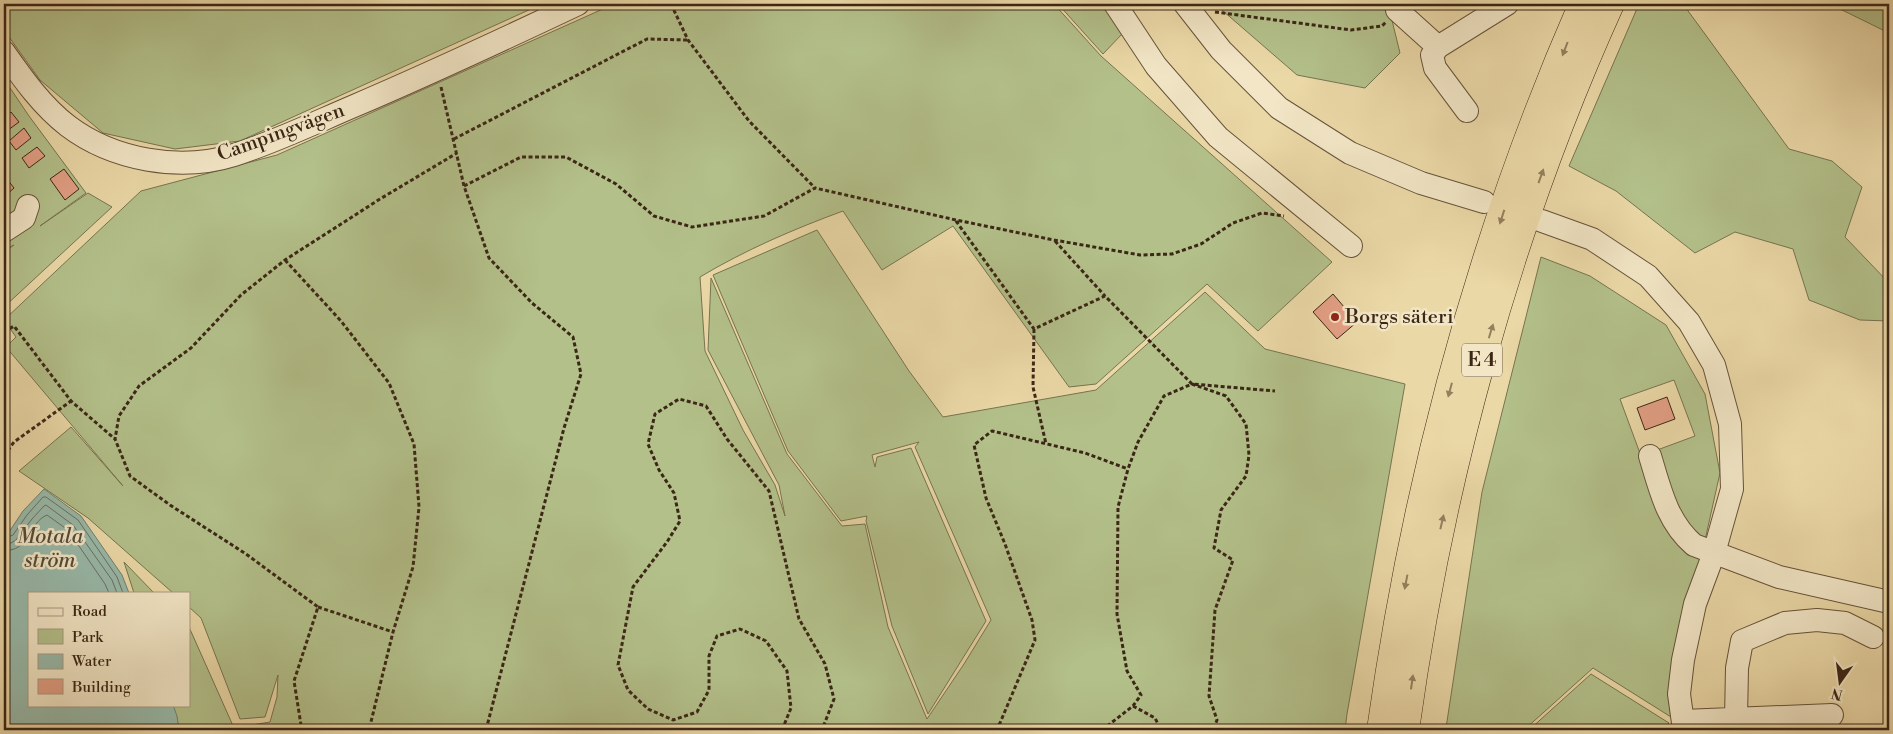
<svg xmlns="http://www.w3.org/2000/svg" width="1893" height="734" font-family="'Libre Bodoni',serif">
<rect width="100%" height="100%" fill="#ebd8a7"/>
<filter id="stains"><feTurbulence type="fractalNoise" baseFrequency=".004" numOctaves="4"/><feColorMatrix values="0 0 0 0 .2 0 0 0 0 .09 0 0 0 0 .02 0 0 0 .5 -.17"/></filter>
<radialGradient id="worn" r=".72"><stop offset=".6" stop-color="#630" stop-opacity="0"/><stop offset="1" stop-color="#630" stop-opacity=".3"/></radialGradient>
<!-- green -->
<path fill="#b3c08a" stroke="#777450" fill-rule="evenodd" d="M4 4H542L240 141 175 149 103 133 40 80 4 30Z
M614 4H1054L1101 56 1332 262 1258 331 1207 284 1096 384 1069 387 953 226 882 270 843 211C794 229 745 250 700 277L705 351 743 430 775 485 785 516 779 485 708 350 711 278 787 454 842 526 865 524 888 627 927 719 964 664 991 620 915 447 919 442 872 455 875 467 877 457 911 448 986 621 928 714 892 626 866 521 867 516 841 521 788 451 713 275 817 230 909 371 943 417 1096 390 1205 292 1265 349 1405 384 1347 714 1345 730H180L172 705H189V627L234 728 270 722 277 697 278 675 265 717 240 719 201 618 189 607V593H173L88 518 19 471 71 427 123 486 6 347 16 337 4 320 141 191 277 155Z
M1058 4H1110L1123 33 1103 54Z
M1215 4H1388L1400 53 1365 88 1297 75Z
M1639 4H1683L1789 149 1832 161 1862 187 1845 237 1889 283V321L1860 320 1809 300 1793 249 1735 232 1695 253 1616 191 1569 166Z
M1836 4H1889V33L1838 8Z
M4 79 29 116 86 193 40 226 88 193 112 207 4 307V252L14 245 4 250Z
M1541 257 1590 276 1666 325 1705 394 1720 473 1701 558 1680 621 1671 717 1593 668 1524 730H1461L1446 728 1482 492ZM1674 380 1695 436 1641 456 1620 399Z
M124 562 154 593H134Z
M1591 674 1669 723 1662 730H1529Z"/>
<!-- water -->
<path fill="#98b9a9" stroke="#737f6e" d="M44 489 81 516 122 575 129 593H29V705H173L177 716 179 730H4V530L9 532 23 511Z"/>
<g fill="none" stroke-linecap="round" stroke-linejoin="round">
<!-- shore -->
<path stroke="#6a7060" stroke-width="1" d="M4 535 8 537 13 535 27 515 43 497H46L78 520 117 577 123 593
M4 542 11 543 16 540 32 519 44 506 46 505 73 525 112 580 117 593
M4 550C29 553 29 522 47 515L68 530 105 584 109 593"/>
</g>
<!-- building -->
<path fill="#e39f85" stroke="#3b2716" d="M11 112 19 122 4 133V118Z
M24 128 31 138 16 150 9 141Z
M37 147 45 156 29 168 22 158Z
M64 169 79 189 65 200 50 179Z
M7 179 14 188 4 197V181Z
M1333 294 1357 322 1337 339 1313 312Z
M1667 397 1675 419 1645 430 1637 408Z"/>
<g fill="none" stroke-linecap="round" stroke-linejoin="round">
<defs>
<path id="minor" d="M1115 4 1156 66 1218 137 1351 246
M1185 4 1221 50 1279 108 1350 153 1421 183 1484 202
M1397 10 1438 47
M4 52C23 79 42 106 68 126 113 160 180 172 234 155 275 142 314 123 354 106 429 74 504 39 578 4
M1467 111 1435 68 1432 55 1438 47 1507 4
M1542 221 1592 239 1648 276 1689 322 1714 365 1730 424 1732 489 1714 553 1695 604 1683 660 1679 694 1684 730
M4 231 24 218 28 206
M1650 456C1660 489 1667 522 1694 545L1779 577 1889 602
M1736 719 1737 668 1742 641 1785 623 1817 620 1845 623 1873 637
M1683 721 1832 715"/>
<path id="highway" d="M1381 730C1416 481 1482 234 1583 4
M1405 730C1439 483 1507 231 1610 4"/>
</defs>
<!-- minor casing -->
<use href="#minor" stroke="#67533a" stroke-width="24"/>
<!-- highway casing -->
<use href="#highway" stroke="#3b2716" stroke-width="29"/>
<!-- path -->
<path stroke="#3b2716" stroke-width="3" stroke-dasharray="4 2.5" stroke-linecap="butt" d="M671 4 688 40 749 121 815 188
M1215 12 1351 30 1382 26 1386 22
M441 87 464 186 489 258 532 303 573 337 581 374 564 428 486 730
M454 139 647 39 688 40
M464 186 521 157H566L616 184 654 216 692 227 764 216 815 188 956 220 1054 240 1140 255 1172 254 1201 244 1233 223 1262 213 1284 216
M956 221 1034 329 1105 296 1192 384 1275 391
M1055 241 1105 296
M285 260 341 321 389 383 414 444 419 507 413 567 393 632 369 730
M1034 329 1033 387 1046 444
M4 332 14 326 71 401 115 439
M4 456 14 442 71 401
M318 607 393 632
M1133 706 1155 718 1161 730
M306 730 301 725 294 681 318 607 246 554 170 505 130 476 115 439 119 416 139 386 191 348 241 295 285 260 380 199 457 153
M782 730 791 708 787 671 766 641 740 629 717 636 709 656V690L697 712 673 720 648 709 628 690 618 665 633 587 667 542 680 521 674 493 659 470 648 444 655 414 679 399 706 406 727 439 769 491 799 619 825 664 834 699 822 730
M995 730 1000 723 1035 640 1032 620 1005 544 986 498 974 445 992 431 1085 453 1128 469
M1102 730 1133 706 1141 695 1127 671 1117 614 1118 507 1128 469 1138 442 1164 396 1192 384 1226 396 1246 424 1249 455 1246 476 1221 510 1214 548 1233 560 1215 610 1209 696 1217 720 1213 730"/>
<!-- minor -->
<use href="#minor" stroke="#f2e6c6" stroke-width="22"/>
<!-- highway -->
<use href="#highway" stroke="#ebd8a7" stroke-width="28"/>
</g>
<!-- one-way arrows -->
<defs><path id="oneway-solid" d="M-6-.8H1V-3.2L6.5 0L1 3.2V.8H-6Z" transform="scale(1.25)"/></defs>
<g fill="#93805e">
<use href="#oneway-solid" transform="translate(1565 49) rotate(111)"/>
<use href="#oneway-solid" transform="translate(1541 176) rotate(-70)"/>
<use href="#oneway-solid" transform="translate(1502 217) rotate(108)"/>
<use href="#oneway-solid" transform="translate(1491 331) rotate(-73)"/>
<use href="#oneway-solid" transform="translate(1450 390) rotate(105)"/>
<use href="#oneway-solid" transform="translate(1442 522) rotate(-77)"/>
<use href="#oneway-solid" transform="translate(1406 582) rotate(101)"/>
<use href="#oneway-solid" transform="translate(1412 682) rotate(-82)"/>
</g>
<!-- markers -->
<circle fill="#8f2418" stroke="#f2e6c6" stroke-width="2" cx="1335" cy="317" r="5"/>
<g text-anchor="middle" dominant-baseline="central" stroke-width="5" stroke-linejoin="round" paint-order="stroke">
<!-- shield labels -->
<rect fill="#f2e6c6" stroke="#72604b" stroke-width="1" x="1462" y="343.5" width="40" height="33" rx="4"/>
<g font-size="19" font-weight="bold" fill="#3b2716">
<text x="1482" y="360">E 4</text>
</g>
<!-- street labels -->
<g font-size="20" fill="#3b2716" stroke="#f2e6c6">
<text transform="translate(281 133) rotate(-20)">Campingvägen</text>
</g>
<!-- poi labels -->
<g font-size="20" fill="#3b2716" stroke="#f2e6c6" text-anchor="start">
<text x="1345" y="317">Borgs säteri</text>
</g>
<!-- water labels -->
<g font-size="21" font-style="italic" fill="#524c3b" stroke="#f2e6c6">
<text x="50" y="537">Motala<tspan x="50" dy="24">ström</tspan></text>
</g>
</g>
<!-- margin -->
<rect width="1893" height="734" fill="none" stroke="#ebd8a7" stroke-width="20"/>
<rect x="5" y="5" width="1883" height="724" fill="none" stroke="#3b2716" stroke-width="2.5"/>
<rect x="10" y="10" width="1873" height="714" fill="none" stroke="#3b2716"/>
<!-- legend -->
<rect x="28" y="592" width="162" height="115" fill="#f2e6c6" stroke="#a99a80"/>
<rect x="38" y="608" width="25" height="8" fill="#f2e6c6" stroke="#a99a80"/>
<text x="72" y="616" font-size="15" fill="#3b2716">Road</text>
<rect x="38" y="629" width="25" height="15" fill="#b3c08a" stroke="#a99a80"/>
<text x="72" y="642" font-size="15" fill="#3b2716">Park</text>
<rect x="38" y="654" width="25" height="15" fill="#98b9a9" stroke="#a99a80"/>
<text x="72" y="666" font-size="15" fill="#3b2716">Water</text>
<rect x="38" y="679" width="25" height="15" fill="#e39f85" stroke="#a99a80"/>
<text x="72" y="692" font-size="15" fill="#3b2716">Building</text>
<!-- north arrow -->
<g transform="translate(1840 682) rotate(194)" stroke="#f2e6c6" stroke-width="4" paint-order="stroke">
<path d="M0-4L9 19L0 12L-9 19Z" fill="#3b2716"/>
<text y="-8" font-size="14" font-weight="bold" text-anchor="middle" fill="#3b2716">N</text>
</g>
<rect width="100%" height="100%" filter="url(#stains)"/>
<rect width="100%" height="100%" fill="url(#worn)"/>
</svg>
